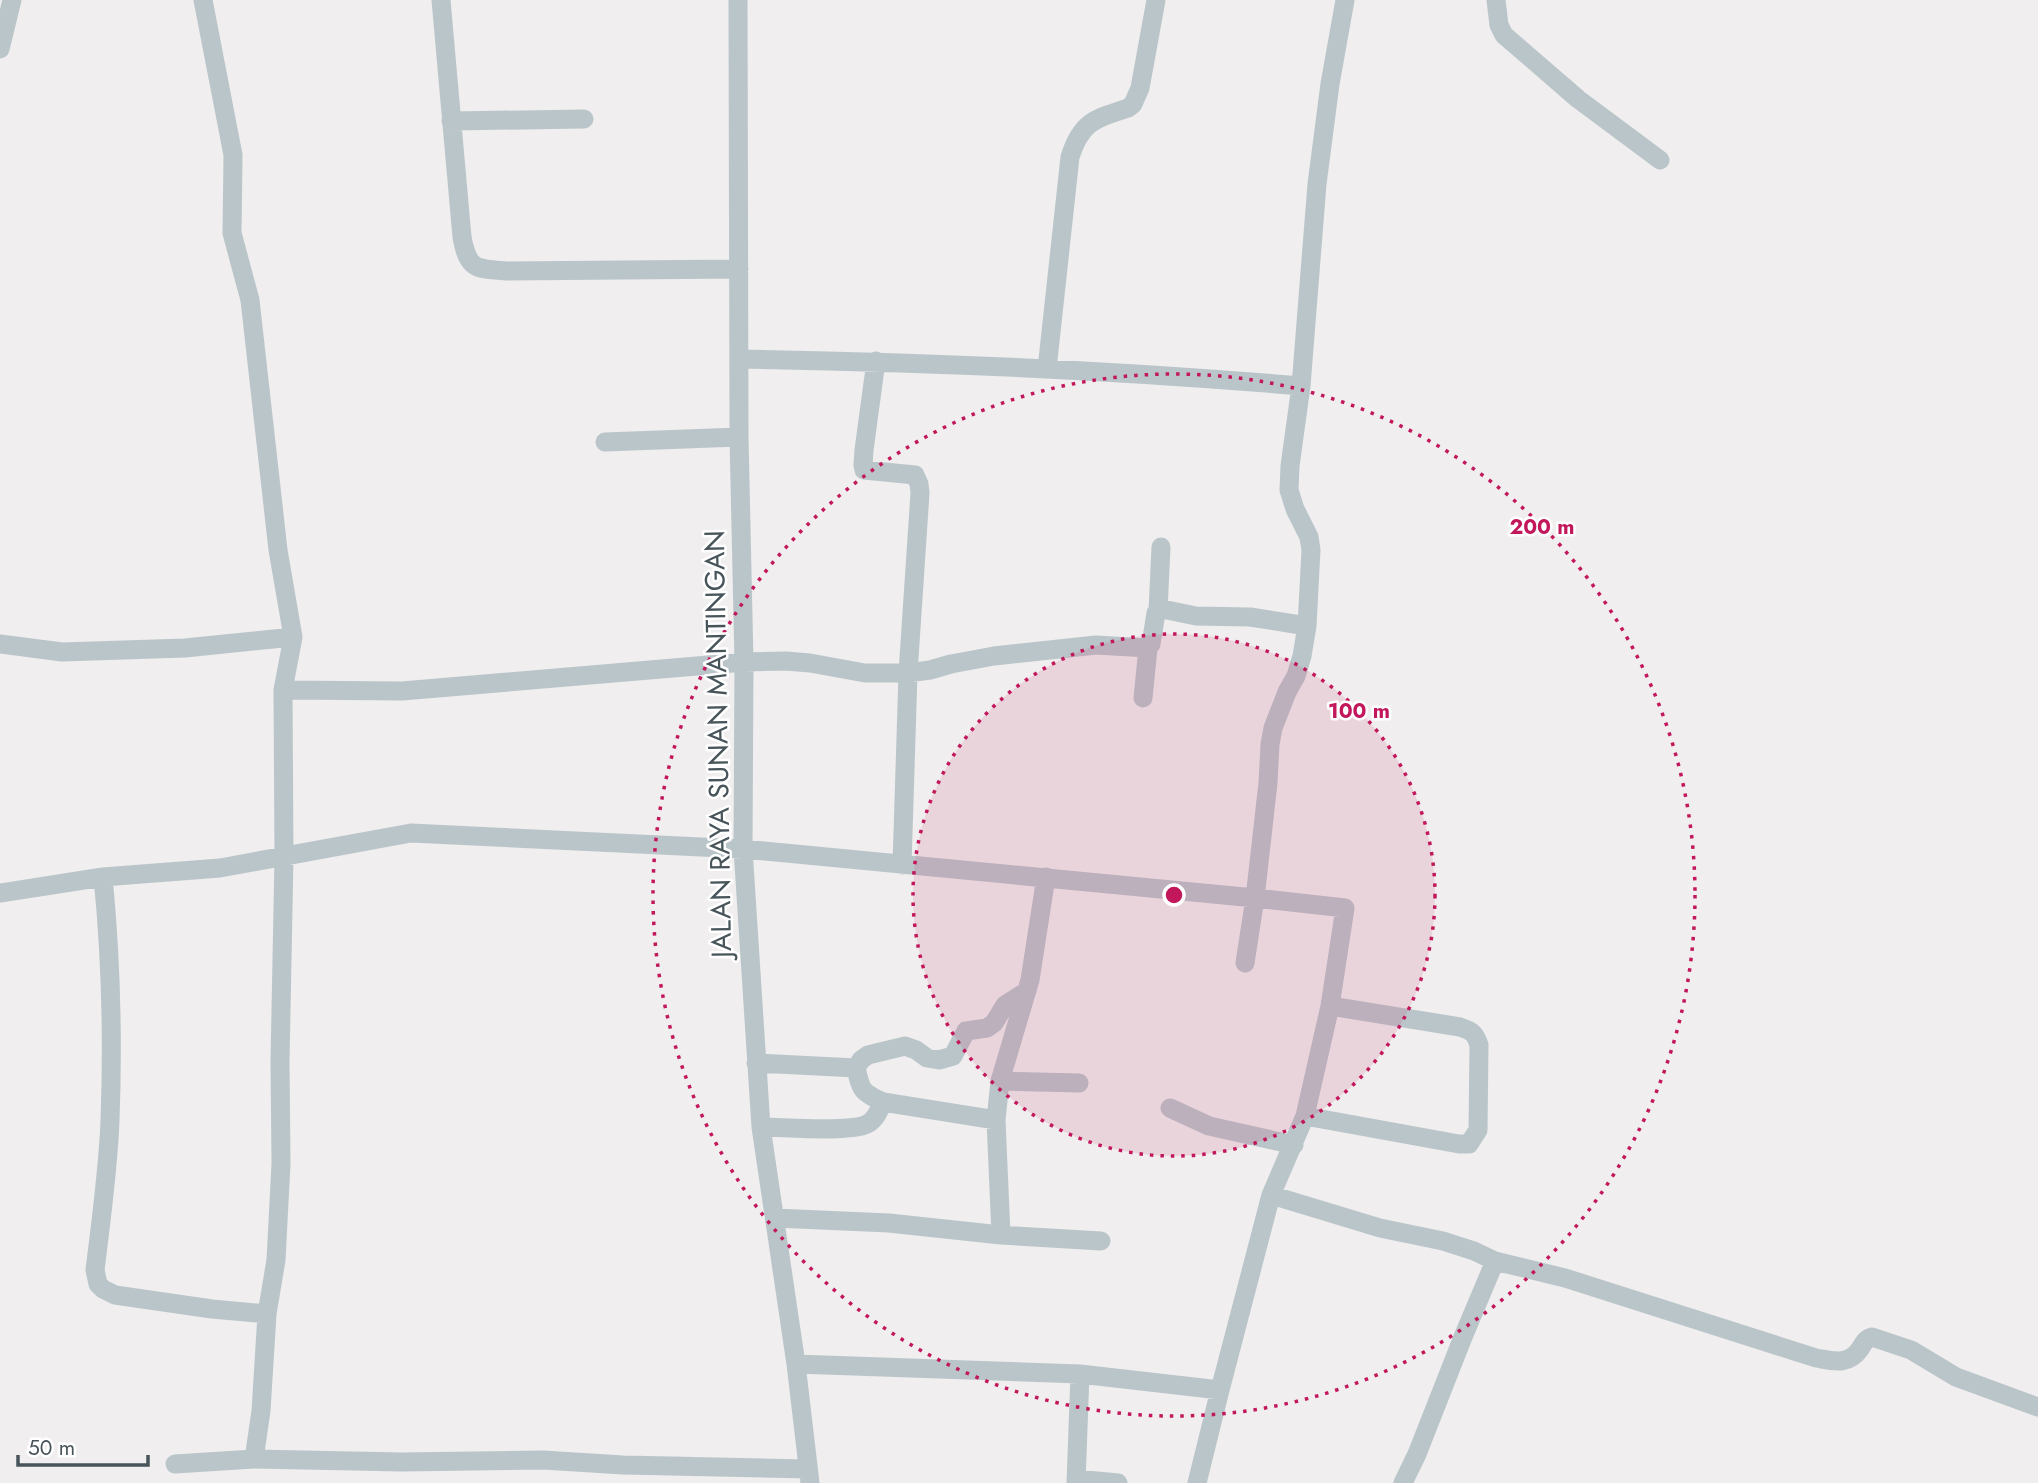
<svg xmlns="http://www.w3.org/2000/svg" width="2038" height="1483" font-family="Jost,sans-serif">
<rect width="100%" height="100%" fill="#f0eeee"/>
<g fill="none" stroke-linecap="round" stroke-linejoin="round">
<!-- minor -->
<path stroke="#bac5ca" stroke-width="19" d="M203 0 233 155 232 233 250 300 278 550 293 637 283 690 284 857 280 1062 281 1164 276 1260 267 1314 261 1411 254 1459
M441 0 462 237C468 270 476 269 508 271L739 269
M738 0 739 437 744 662 743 849 761 1127 796 1364 810 1483
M1496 0 1499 25 1504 35 1578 99 1660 160
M0 49 12 0
M451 121 584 119
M740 359C927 362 1114 370 1301 386
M1047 369 1070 157C1081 122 1094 119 1128 108L1133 104 1140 88 1156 0
M605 442 739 437
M1158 611 1161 547
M0 644 62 652 185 648 293 637
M283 690 402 691 744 662 786 661 810 663 865 673H908L920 493 919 484 915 475 864 470 863 465 864 450 876 361
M1143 698 1148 648
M902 865 908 673 930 670 951 664 994 656 1096 645 1148 648 1151 644 1156 613 1162 609 1196 616 1250 617 1307 626
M103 877C111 958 113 1040 110 1121 108 1171 101 1221 95 1270L98 1284 103 1289 115 1295 212 1309 267 1314
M0 893 103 877 220 868 411 833 743 849 1255 898 1268 783 1270 744 1273 728 1287 692 1296 676 1302 656 1307 626 1311 550 1309 537 1295 509 1289 490 1290 466 1301 386 1317 184 1330 84 1345 0
M756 1063 856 1068C861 1090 861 1092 883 1102L996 1120
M856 1068 861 1060 868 1055 905 1046 916 1050 927 1058 939 1060 953 1056 966 1031 987 1028 994 1023 1005 1005 1027 991
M1000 1081 1079 1083
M1170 1108 1209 1126 1294 1145
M1305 1116 1459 1144H1469L1478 1130 1479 1045C1475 1033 1472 1031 1460 1027L1330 1006
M761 1127C784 1127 849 1133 867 1124 876 1120 879 1110 883 1102
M1271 1195 1380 1228 1443 1241 1474 1251 1495 1261
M775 1218 889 1223 1001 1235 1101 1241
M1001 1235 996 1120 1000 1081 1030 980 1046 877
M796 1364 1080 1374 1076 1483
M1080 1374 1220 1390 1271 1195 1305 1116 1330 1006 1345 908 1255 898 1245 963
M175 1464 254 1459 402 1462 543 1460 623 1465 808 1469
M1076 1479 1118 1483
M1197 1483 1220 1390
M1403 1483 1417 1454 1463 1337 1495 1261 1565 1278 1816 1358C1833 1361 1848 1366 1860 1349 1864 1343 1865 1339 1872 1337L1911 1350 1956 1377 2038 1407"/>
</g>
<!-- distance rings -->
<circle cx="1174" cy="895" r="261" fill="#c2185b" fill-opacity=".12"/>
<g fill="none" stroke="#c2185b" stroke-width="3.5" stroke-dasharray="3.5 7">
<circle cx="1174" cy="895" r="261"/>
<circle cx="1174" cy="895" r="521"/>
</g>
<g text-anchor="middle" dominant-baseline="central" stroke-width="5" stroke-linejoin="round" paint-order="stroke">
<!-- street labels -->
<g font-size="28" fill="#47545a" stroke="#fff">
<text transform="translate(718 744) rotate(-91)">JALAN RAYA SUNAN MANTINGAN</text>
</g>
</g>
<circle cx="1174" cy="895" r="10" fill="#c2185b" stroke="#fff" stroke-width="3.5"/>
<g font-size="21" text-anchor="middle" font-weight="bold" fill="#c2185b" stroke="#fff" stroke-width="5" stroke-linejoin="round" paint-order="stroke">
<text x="1542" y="534">200 m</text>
<text x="1359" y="718">100 m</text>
</g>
<!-- scale -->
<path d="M18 1455v10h130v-10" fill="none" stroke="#47545a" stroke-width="3.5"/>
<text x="28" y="1455" font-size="21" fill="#47545a" stroke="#ffffff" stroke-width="5" paint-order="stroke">50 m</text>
</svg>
